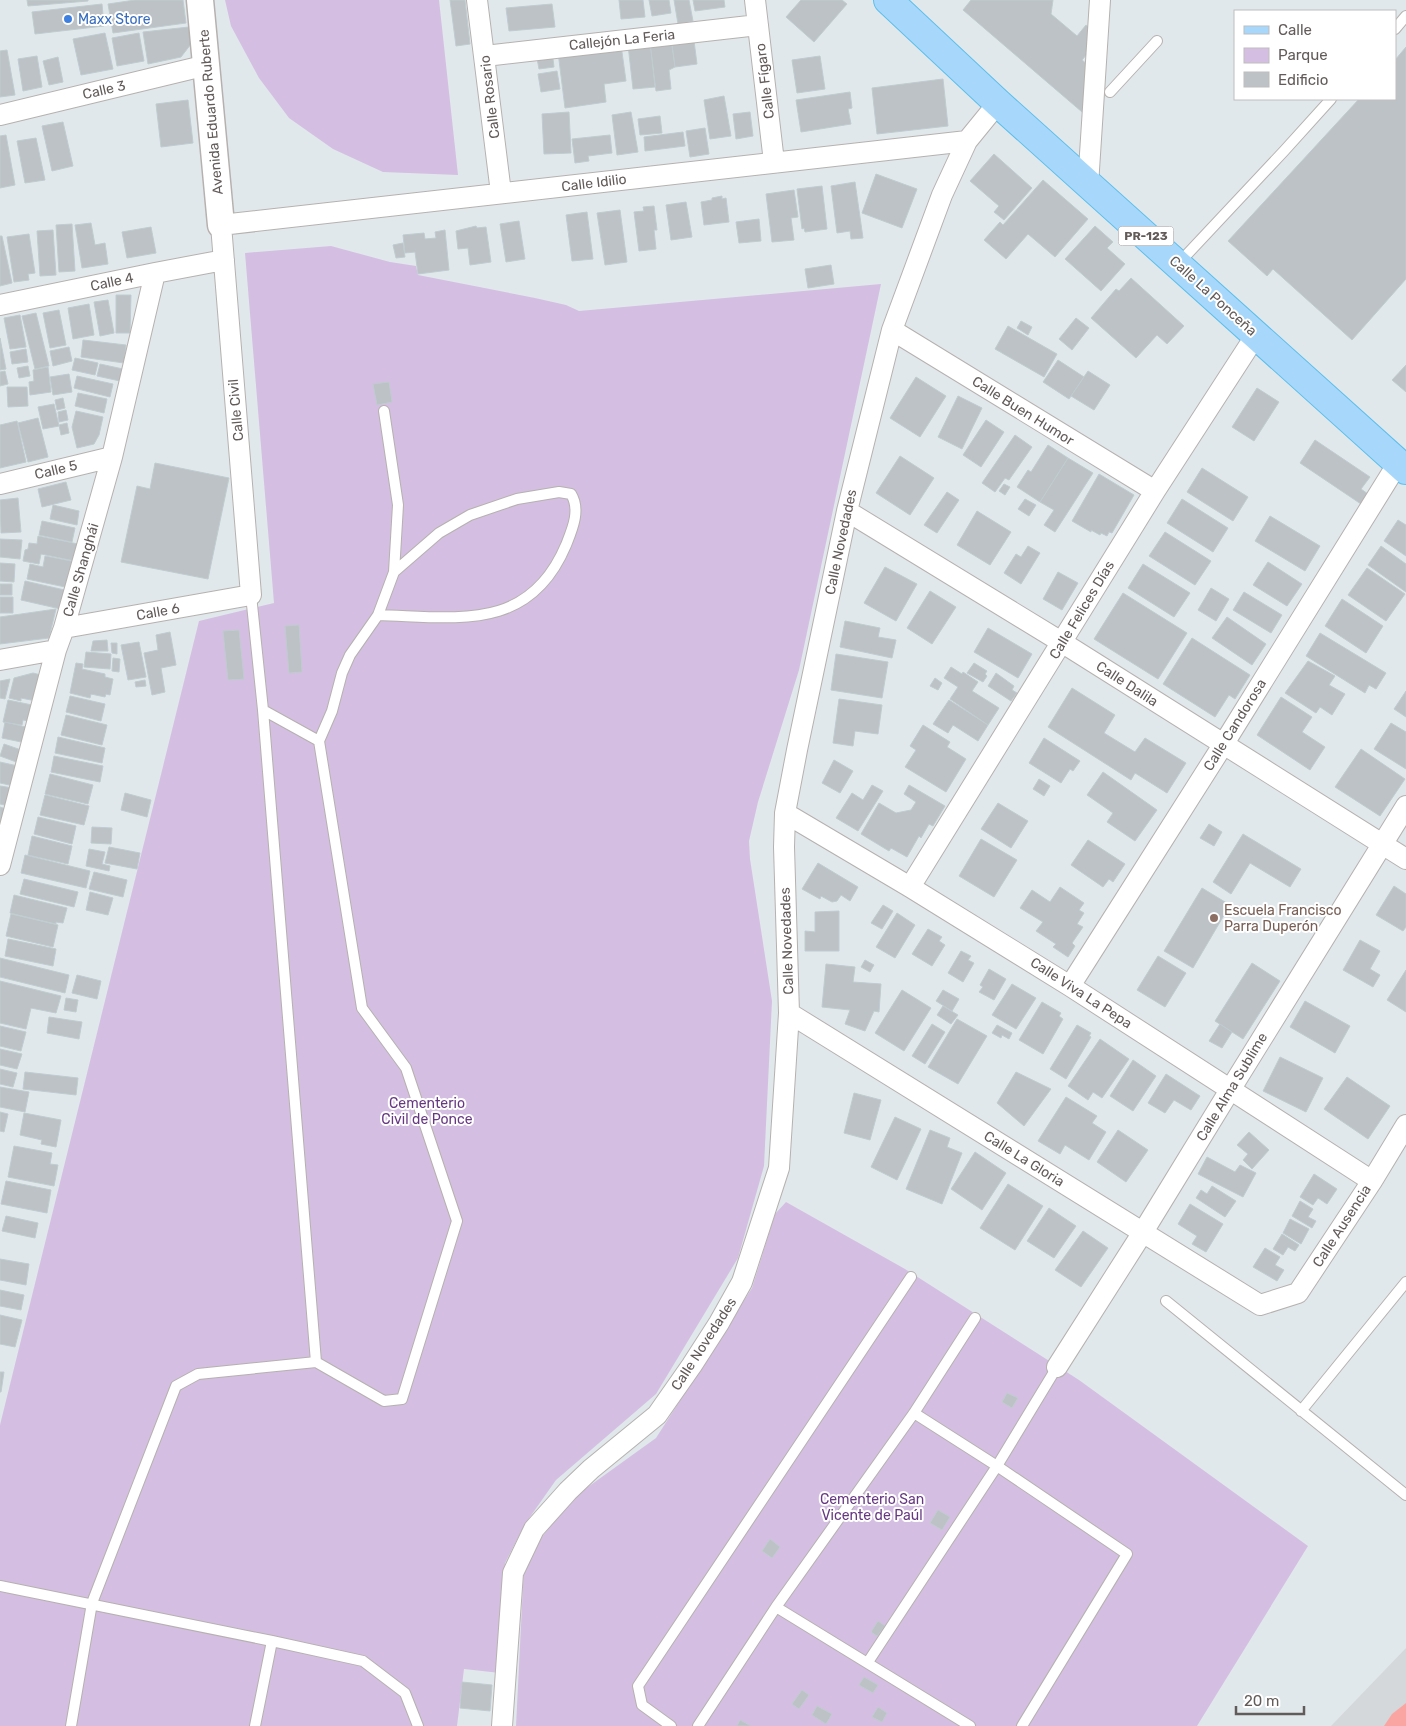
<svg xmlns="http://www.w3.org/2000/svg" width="1406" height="1726" font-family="Rubik,sans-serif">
<rect width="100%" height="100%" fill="#e1e8ec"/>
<!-- industrial -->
<path fill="#d4d8db" d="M1406 1648V1726H1331Z"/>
<!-- green -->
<path fill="#d4bfe3" d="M225 0H439L458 175 383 172 333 149 289 118 259 78 231 26Z
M331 246 390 262 416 266 418 275 535 298 566 305 579 311 881 284 799 670 758 802 749 841 750 859 772 1001 764 1166 738 1258 656 1394 556 1480 525 1524 505 1563 500 1673 464 1669 457 1726H0V1425L199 621 274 603 245 253Z
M786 1202 905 1269 1079 1380 1308 1546 1197 1726H516L524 1565 541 1538 574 1497 656 1438 752 1288 775 1214Z"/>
<!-- water -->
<path fill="#fba5a3" d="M1406 1703V1726H1384L1392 1714Z"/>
<!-- building -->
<path fill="#bcc2c5" stroke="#c0ccd0" d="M27 0H88V1L28 6Z
M135 0H183L186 23 113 33 108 4Z
M450 0H465L470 44 456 46Z
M619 0H643L645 17 621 19Z
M649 0H669L671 13 652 16Z
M674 0H689L693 21 678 24Z
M693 0H724L725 7 695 11Z
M801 0H842L847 4 814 42 786 17Z
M971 0H1053L1051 14 1077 36 1086 25 1101 38 1082 60 1093 69 1089 118 963 10Z
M102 4 104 26 35 34 32 12Z
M552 4 555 27 509 31 506 8Z
M189 27 191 44 181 57 148 64 143 32Z
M105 33 113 69 81 75 73 39Z
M139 33 144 61 117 66 112 38Z
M671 39 675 67 669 70 671 89 656 91 650 42Z
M694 41 697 64 675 67 672 44Z
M650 42 655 87 633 89 628 45Z
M621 45 626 81 604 84 606 102 565 108 558 52Z
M1406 47V279L1352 340 1273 269 1267 276 1228 241 1359 99H1395V60Z
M7 50 15 95 0 97V51Z
M552 51 554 67 539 69 536 53Z
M37 56 42 87 23 91 18 59Z
M820 56 825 89 797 93 792 60Z
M58 57 63 82 49 85 43 61Z
M557 71 560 89 541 92 538 74Z
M943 79 948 126 877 134 872 88Z
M850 92 852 108 848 109 851 124 801 132 796 100Z
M724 96 731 136 710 139 704 100Z
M188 100 193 143 161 147 156 104Z
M569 112 571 153 544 154 542 114Z
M631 112 638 152 617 155 612 115Z
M750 112 753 136 736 139 733 114Z
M660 116 662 133 640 135 638 119Z
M63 122 73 166 52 171 42 126Z
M705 128 709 154 690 157 686 131Z
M683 132 685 146 645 151 644 137Z
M6 135 15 185 0 188V136Z
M610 135 612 153 588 156 589 161 575 163 572 139Z
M36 138 45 180 25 183 17 141Z
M994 154 1032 188 1004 220 994 212 999 206 970 181Z
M876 174 917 189 902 228 862 213Z
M1043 180 1088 219 1055 257 1028 234 1006 259 984 240 1000 222 1003 225Z
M855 182 863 238 851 239 850 231 837 233 831 186Z
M822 186 827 229 805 232 804 228 802 229 797 189Z
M794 190 798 217 791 218 794 240 772 242 766 194Z
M722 196V199L726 198 729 222 704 225 701 202 712 200V198Z
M686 202 692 237 671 240 666 205Z
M654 206 657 230H654L656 249 639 251 634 212 644 211 643 207Z
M620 210 627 262 605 265 597 213Z
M587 212 593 259 572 261 566 215Z
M759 219 761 241 739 243 736 222Z
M519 221 525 259 506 262 500 224Z
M91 223 95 245 105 243 108 264 82 268 75 225Z
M72 224 75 271 59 272 56 225Z
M476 226 477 228 486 227 491 262 470 265 468 248 458 249 456 231Z
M1095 226 1113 242 1107 248 1125 264 1101 291 1065 259Z
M151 227 156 253 127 258 122 232Z
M53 230 56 275 40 276 37 231Z
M445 230 449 270 418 274 415 252 405 253 403 235 424 233 425 239 436 238 435 232Z
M29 234 35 273 28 274 29 280 14 282 7 237Z
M0 236H2L12 283 0 286Z
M403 243 405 257 396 258 393 245Z
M831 265 834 284 808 288 805 269Z
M1131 278 1184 326 1167 344 1157 335 1136 358 1091 318 1116 289 1119 291Z
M116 295H131L130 333H116Z
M108 300 114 333 100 336 94 302Z
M89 304 94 335 73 339 68 308Z
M59 310 66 345 50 348 43 313Z
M36 313 49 366 35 369 22 316Z
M20 315 26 347 10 349 4 318Z
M1076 318 1089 328 1072 350 1059 339Z
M1021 321 1032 327 1028 335 1017 328Z
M1008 326 1057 354 1044 377 995 349Z
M0 338 6 369 0 370Z
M83 340 126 345 124 363 81 357Z
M69 347 72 361 53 366 50 351Z
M26 349 28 362 12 364 10 352Z
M75 358 98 363 95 375 72 370Z
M1058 360 1084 377 1069 399 1043 382Z
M100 364 123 369 120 381 97 376Z
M1406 365V392L1392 380Z
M28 366 30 376 19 378 17 368Z
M48 367 51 392 30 395 29 382 34 381 33 370Z
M5 371 8 384 0 386V372Z
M1088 371 1110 385 1094 410 1071 396Z
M69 374 72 392 53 395 50 377Z
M77 376 113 384 110 397 74 388Z
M916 377 946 396 920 437 890 418Z
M389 382 392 402 377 405 373 384Z
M7 387H27L28 406 8 407Z
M1257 388 1279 402 1254 441 1232 427Z
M78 393 107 399 104 413 75 406Z
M958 396 982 408 962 449 938 437Z
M63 398 65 408 57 410 55 400Z
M54 404 59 426 43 429 38 407Z
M66 410 68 420 59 422 58 412Z
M76 411 103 417 99 435 94 444 77 448 72 427Z
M38 418 48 457 28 462 18 423Z
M986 420 1004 432 981 467 963 455Z
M17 421 26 462 0 468V425Z
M67 423 69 433 61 435 59 425Z
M1015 435 1032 447 1009 480 1005 478 995 492 982 483Z
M1315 440 1370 477 1361 489 1368 494 1361 504 1300 463Z
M1048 445 1068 458 1040 502 1017 487 1028 470 1031 472Z
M900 456 934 478 910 515 876 493Z
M1068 458 1093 473 1055 532 1044 525 1054 510 1040 502Z
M155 463 229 478 208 579 121 562 137 486 150 489Z
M1202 468 1248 497 1233 521 1187 492Z
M1099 474 1134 495 1112 533 1109 532 1107 536 1101 533 1100 535 1091 530V532L1072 521Z
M66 482 71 500 42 507 38 489Z
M1004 484 1010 487 1005 495 999 491Z
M947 492 959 500 937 533 924 525Z
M18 498 21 532 1 533 0 500Z
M1025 499 1036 505 1029 516 1018 509Z
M1182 499 1228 528 1213 552 1167 523Z
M53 505 79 511 77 525 50 519Z
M977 511 1011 532 990 565 957 545Z
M1270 516 1320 546 1305 571 1255 541Z
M1398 520 1406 525V556L1384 541Z
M42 521 75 528 72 542 39 535Z
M1165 532 1211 561 1195 585 1149 556Z
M38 536 78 544 75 561 41 554 39 564 23 561 25 550 28 549 29 543 37 544Z
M0 539 22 540 20 559 0 557Z
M1028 546 1040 553 1021 584 1004 573 1016 554 1021 557Z
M1381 546 1406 564V592L1368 565Z
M45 556 76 562 70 588 27 579 30 564 43 567Z
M1268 562 1302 584 1287 606 1253 585Z
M0 563 15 564 14 582 0 581Z
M1143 564 1190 593 1174 617 1128 588Z
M885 567 917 584 896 621 864 603Z
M1367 568 1405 594 1386 621 1348 595Z
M1058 572 1078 583 1062 610 1043 599Z
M25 581 69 591 65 610 21 600Z
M0 584H12V595H0Z
M1211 588 1229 599 1216 621 1198 610Z
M930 591 956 607 932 644 907 628Z
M1244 592 1282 615 1271 633 1233 610Z
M1123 593 1187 633 1158 679 1094 639Z
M0 597H13V613H0Z
M1342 599 1383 626 1366 653 1325 626Z
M56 609 49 638 0 644V617Z
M1227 617 1266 644 1252 665 1212 638Z
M845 621 880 628 878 637 896 640 892 658 840 647Z
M299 625 302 672 289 673 285 626Z
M988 628 1032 654 1018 678 974 652Z
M239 630 244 679 228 680 223 631Z
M170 632 176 665 161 668 165 692 152 695 144 653 158 650 156 635Z
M1320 633 1386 673 1376 689 1369 685 1365 693 1306 656Z
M1192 638 1250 675 1235 699 1229 695 1215 717 1163 684Z
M107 640 108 651H91L93 641Z
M139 642 146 677 128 680 121 645Z
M111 643H117V654L112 653Z
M86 652 111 654 110 669 84 667Z
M836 654 888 662 882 698 831 690Z
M113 658 120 659 119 672 112 671Z
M1308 661 1335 676 1329 685 1345 694 1332 715 1320 707 1316 713 1285 693Z
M76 663 83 664 82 669 105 674V677L113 679 110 695 106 694 105 697 91 694 90 698 70 693Z
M974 663 987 671 985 674 987 676 983 682 967 673Z
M951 667 962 674 963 672 978 682 972 691 999 708 988 725 950 699 958 687 944 678Z
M33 673 41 675 36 701 21 698V701L9 698 14 678Z
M996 673 1014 686 1012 690 1017 693 1011 701 988 686Z
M935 678 942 683 938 690 930 686Z
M10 679 5 699 0 698V681Z
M145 680 146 686 136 687 135 682Z
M1072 688 1115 715 1104 733 1135 752 1145 738 1186 763 1167 793 1135 773 1131 780 1048 727Z
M1406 691V717L1394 709Z
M70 696 105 704 101 721 66 712Z
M1281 697 1312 717 1302 732 1325 747 1310 770 1257 735Z
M839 699 882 705 878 734 855 731 853 746 833 743Z
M8 700 32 705 29 721 23 720 22 725 3 722Z
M949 700 988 725 978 741 953 725 948 733 933 724Z
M66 715 107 725 102 745 61 735Z
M5 722 30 728 26 743 2 738Z
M1391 723 1406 732V769L1374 749Z
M923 725 950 742 947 747 966 759 946 792 905 767 916 750 910 746Z
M58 737 105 748 102 763 55 753Z
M1044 738 1080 761 1073 771 1070 769 1061 783 1029 763Z
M4 744 24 751 19 763 0 756Z
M1361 749 1405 779 1380 816 1335 787Z
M54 756 103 766 100 782 51 772Z
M834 760 853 771 840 793 822 783Z
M0 762 18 766 14 786 0 783Z
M1103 772 1157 810 1135 841 1107 822 1113 813 1087 795Z
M50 774 93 785 88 804 45 794Z
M1039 779 1050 786 1044 796 1033 789Z
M872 785 883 791 858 831 836 818 852 793 863 800Z
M909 785 945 806 933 826 929 824 921 838 919 836 907 857 891 848 889 851 861 834 879 803 896 813 911 810 916 802 904 794Z
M0 786 13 788 9 806 0 804Z
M125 793 151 800 147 817 121 810Z
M45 795 89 806 84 825 40 815Z
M998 803 1028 821 1011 848 981 829Z
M0 807 6 809 0 829Z
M38 817 76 826 72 844 34 834Z
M1209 824 1222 832 1214 846 1200 838Z
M92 827 112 828 111 844 91 843Z
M1243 834 1301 869 1290 887 1250 863 1231 894 1213 882Z
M32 836 72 846 68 864 28 855Z
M981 839 1017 860 994 897 959 876Z
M1088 840 1125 864 1113 882 1109 879 1103 887 1071 865Z
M109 847 140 853 137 869 105 863Z
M89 849 105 852 102 864 110 866 109 871 86 866Z
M25 855 90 871 86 888 21 873Z
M818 863 858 887 850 901 841 895 837 901 832 902 821 896 820 899 802 889Z
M94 872 127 880 123 897 89 889Z
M24 879 78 892 74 907 20 894Z
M1394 886 1406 894V927L1403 931 1376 915Z
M1060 887 1084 903 1079 910 1084 913 1077 924 1083 927 1072 943 1075 946 1068 957 1053 947 1056 944 1036 931 1043 922 1020 908 1032 890 1050 902Z
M1202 888 1230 905 1193 968 1164 951Z
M90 892 113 898 108 915 86 910Z
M14 895 67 908 63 923 56 922V924L10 913Z
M883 905 893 911 882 929 871 923Z
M839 911V951H805V931L815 932V912Z
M897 913 915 925 895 958 876 947Z
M11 914 58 925 53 947 6 936Z
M928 929 942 937 939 941 945 945 932 966 912 954Z
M8 939 56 949 53 966 5 956Z
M1360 940 1380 951 1370 969 1380 975 1373 987 1343 970Z
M961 951 971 956 968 960 974 963 963 982 948 973Z
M1158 956 1186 973 1165 1007 1137 990Z
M0 958 69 975 65 993 0 977Z
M865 960 874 965 870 972 861 967Z
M1252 963 1280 981 1243 1039 1215 1021Z
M826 964 855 967 853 982 881 984 879 1012 874 1011 865 1031 845 1024 850 1010 822 1007Z
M989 969 1006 979 994 1000 979 992 983 987 980 985Z
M1406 970V1012L1387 1000Z
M77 975 101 981 97 999 72 993Z
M0 981 61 996 56 1013 31 1008 26 1029 0 1023Z
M1012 984 1036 998 1016 1029 992 1015Z
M902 990 931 1008 904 1051 875 1033Z
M943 990 959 999 952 1011 936 1001Z
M66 998 78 1000 76 1012 64 1010Z
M1305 1001 1350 1026 1335 1053 1290 1027Z
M1042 1002 1061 1013 1059 1016 1063 1019 1043 1054 1019 1040Z
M943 1006 958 1015 951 1024 937 1015Z
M49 1017 82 1022 79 1039 47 1033Z
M957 1019 987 1036 958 1084 928 1067Z
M932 1024 945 1032 925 1064 912 1056Z
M1220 1024 1232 1032 1222 1048 1209 1041Z
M997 1025 1012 1033 1009 1039 1002 1035 1001 1038 992 1033Z
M1077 1025 1091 1033 1089 1036 1091 1037 1066 1079 1050 1069Z
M0 1026 26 1032 21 1051 0 1046Z
M1100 1039 1129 1059 1102 1098 1093 1092 1088 1100 1068 1086Z
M0 1049 22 1054 17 1069 0 1065Z
M1280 1057 1323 1078 1306 1112 1263 1091Z
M1133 1060 1156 1076 1133 1111 1110 1096Z
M0 1069 17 1073 13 1087 0 1084Z
M25 1072 78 1078 76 1095 23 1089Z
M1016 1072 1051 1089 1024 1126 997 1103Z
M1166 1074 1200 1096 1191 1110 1174 1100 1165 1113 1148 1103Z
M1347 1077 1390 1106 1368 1139 1324 1109Z
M0 1087 29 1092 25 1112 0 1107Z
M854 1093 881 1100 870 1140 844 1133Z
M1066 1097 1097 1116 1092 1123 1106 1132 1089 1160 1065 1145 1060 1154 1038 1141Z
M0 1112 8 1114 4 1132 0 1131Z
M24 1113 61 1120 56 1147 41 1144 42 1140 20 1135Z
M895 1117 921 1129 897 1180 871 1167Z
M930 1130 950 1138 947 1147 962 1153 942 1204 906 1189Z
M1118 1130 1148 1150 1126 1182 1097 1162Z
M1249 1132 1269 1150 1252 1169 1243 1160 1248 1154 1237 1145Z
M14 1146 52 1153 50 1164 58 1165 54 1186 8 1177Z
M975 1152 1006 1173 982 1210 951 1189Z
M1207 1157 1235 1172 1240 1165 1256 1173 1243 1197 1198 1174Z
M1314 1174 1337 1189 1327 1204 1318 1198 1313 1205 1300 1197Z
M6 1181 51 1190 47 1213 1 1204Z
M1008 1184 1043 1206 1015 1250 980 1228Z
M1212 1186 1236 1201 1225 1217 1196 1198 1201 1190 1207 1194Z
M1300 1201 1313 1209 1308 1217 1316 1221 1312 1228 1292 1216Z
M1190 1204 1223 1224 1206 1252 1192 1244 1197 1236 1178 1224Z
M1049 1208 1076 1226 1054 1258 1027 1241Z
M6 1216 38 1223 35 1238 2 1231Z
M1290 1219 1309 1229 1301 1244 1283 1233Z
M1083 1231 1108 1248 1081 1287 1055 1270Z
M1282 1234 1299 1245 1295 1251 1288 1247 1283 1255 1273 1249Z
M1265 1248 1280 1257 1275 1265 1284 1270 1277 1281 1253 1267Z
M0 1259 29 1264 26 1285 0 1280Z
M0 1290 24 1295 21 1310 0 1306Z
M0 1315 22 1320 15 1347 0 1344Z
M0 1372H4L1 1392H0Z
M1007 1393 1018 1398 1012 1408 1002 1402Z
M938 1510 950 1517 942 1530 930 1523Z
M770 1539 780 1547 772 1558 762 1551Z
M878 1621 885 1626 877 1636 871 1632Z
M864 1677 878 1685 873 1693 859 1685Z
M462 1682 492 1685 490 1711 460 1708Z
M802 1690 809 1695 799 1709 792 1704Z
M817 1706 832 1714 826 1724 812 1715Z
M878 1707 887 1713 882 1722 872 1717Z
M740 1720 751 1726H737Z"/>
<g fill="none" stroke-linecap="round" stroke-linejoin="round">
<defs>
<path id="service" d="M1395 29 1406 16
M1110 92 1157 41
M1178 264 1284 151 1331 99
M251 595 263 710 316 1362 384 1401 402 1399 457 1221 406 1068 362 1008 319 741 332 711 342 673 350 655 378 615C456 617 529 633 566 545 572 530 581 510 571 494L559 492 517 499 470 515 439 533 394 572
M378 615 394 572 398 505 384 411
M263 710 319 741
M1166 1301 1406 1495
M1301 1411 1406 1282
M914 1413 997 1466 1127 1554 1022 1726
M0 1586 272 1641 363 1661 405 1693 418 1726
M776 1607 970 1726
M868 1662 997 1466 1057 1367
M71 1726 92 1603 176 1386 198 1374 316 1362
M255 1726 272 1641
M671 1726 642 1705 638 1686 911 1277
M698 1726 776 1607 914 1413 975 1318"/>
<path id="minor" d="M477 0 501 193
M755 0 774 162
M485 56 758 25
M0 115 207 65
M1088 185 1100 0
M0 305 155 273 224 260
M892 330 1155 491
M0 484 112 457
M847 511 1063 643 1406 859
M64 628 251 595 221 225 967 141
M0 660 56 650
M785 813 910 887 1070 986 1372 1181
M0 865 56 650 64 628 112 457 155 273
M910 887 1155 491 1256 335
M1070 986 1223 745 1398 463
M789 1013 1260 1305 1298 1293 1372 1181 1406 1125
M1057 1367 1143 1232 1230 1090 1406 806
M502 1726 513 1573 534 1529 568 1491 591 1469 657 1415 692 1365 719 1323 742 1282 779 1168 789 1013 784 847 785 813 797 750 847 511 892 330 942 195 967 141 998 103"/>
<path id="tertiary" d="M200 0 221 225"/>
<path id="primary" d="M888 0 998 103 1406 470"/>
</defs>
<!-- service casing -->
<use href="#service" stroke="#b6b1af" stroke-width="12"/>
<!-- minor casing -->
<use href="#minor" stroke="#b6b1af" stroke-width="22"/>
<!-- tertiary casing -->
<use href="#tertiary" stroke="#b6b1af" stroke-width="29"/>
<!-- primary casing -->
<use href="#primary" stroke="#5cbfeb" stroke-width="30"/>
<!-- service -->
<use href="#service" stroke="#fff" stroke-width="10"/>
<!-- minor -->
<use href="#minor" stroke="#fff" stroke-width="20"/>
<!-- tertiary -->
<use href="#tertiary" stroke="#fff" stroke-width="26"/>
<!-- primary -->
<use href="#primary" stroke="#a7d8fb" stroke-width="28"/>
</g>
<!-- markers -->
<circle fill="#3f7fe0" stroke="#fff" stroke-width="2" cx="68" cy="19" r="5"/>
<circle fill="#8d6e63" stroke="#fff" stroke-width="2" cx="1214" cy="918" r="5"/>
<g text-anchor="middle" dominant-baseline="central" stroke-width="4" stroke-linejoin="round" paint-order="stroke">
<!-- shield labels -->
<rect fill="#fff" stroke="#918c8c" stroke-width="1" x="1118.5" y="226.5" width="55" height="19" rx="4"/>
<g font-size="12" font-weight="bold" fill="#625b5a">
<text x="1146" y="236">PR-123</text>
</g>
<!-- shop labels -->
<g font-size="14" fill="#366cbe" stroke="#fff" text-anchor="start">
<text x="78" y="19">Maxx Store</text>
</g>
<!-- street labels -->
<g font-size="14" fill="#625b5a" stroke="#fff">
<text transform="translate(622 40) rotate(-6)">Callejón La Feria</text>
<text transform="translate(765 81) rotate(-97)">Calle Fígaro</text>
<text transform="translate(104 90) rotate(-13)">Calle 3</text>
<text transform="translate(490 97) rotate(-97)">Calle Rosario</text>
<text transform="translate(211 112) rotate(-95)">Avenida Eduardo Ruberte</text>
<text transform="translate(594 183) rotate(-7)">Calle Idilio</text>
<text transform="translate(112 282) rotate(-12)">Calle 4</text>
<text transform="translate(1213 296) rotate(42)">Calle La Ponceña</text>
<text transform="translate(236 410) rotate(-95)">Calle Civil</text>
<text transform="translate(1023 411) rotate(32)">Calle Buen Humor</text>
<text transform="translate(56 470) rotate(-13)">Calle 5</text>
<text transform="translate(841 542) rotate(-78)">Calle Novedades</text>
<text transform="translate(81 570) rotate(-74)">Calle Shanghái</text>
<text transform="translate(1082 610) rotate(-59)">Calle Felices Días</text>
<text transform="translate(158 612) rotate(-10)">Calle 6</text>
<text transform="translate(1127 684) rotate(33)">Calle Dalila</text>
<text transform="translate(1235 725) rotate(-58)">Calle Candorosa</text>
<text transform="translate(787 941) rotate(-92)">Calle Novedades</text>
<text transform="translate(1081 993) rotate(33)">Calle Viva La Pepa</text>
<text transform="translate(1232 1087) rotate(-59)">Calle Alma Sublime</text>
<text transform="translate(1024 1159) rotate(32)">Calle La Gloria</text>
<text transform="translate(1342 1226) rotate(-57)">Calle Ausencia</text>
<text transform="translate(704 1344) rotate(-57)">Calle Novedades</text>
</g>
<!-- education labels -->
<g font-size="14" fill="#785e54" stroke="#fff" text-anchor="start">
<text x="1224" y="910">Escuela Francisco<tspan x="1224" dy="16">Parra Duperón</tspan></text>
</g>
<!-- park labels -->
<g font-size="14" fill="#673882" stroke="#fff">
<text x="427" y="1103">Cementerio<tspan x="427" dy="16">Civil de Ponce</tspan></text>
<text x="872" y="1499">Cementerio San<tspan x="872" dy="16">Vicente de Paúl</tspan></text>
</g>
</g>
<!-- legend -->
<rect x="1234" y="10" width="162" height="90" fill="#ffffff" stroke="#c0bdbd"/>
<rect x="1244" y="26" width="25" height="8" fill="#a7d8fb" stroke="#c0bdbd"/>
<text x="1278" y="35" font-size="15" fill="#625b5a">Calle</text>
<rect x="1244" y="48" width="25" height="15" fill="#d4bfe3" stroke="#c0bdbd"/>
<text x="1278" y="60" font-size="15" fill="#625b5a">Parque</text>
<rect x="1244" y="72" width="25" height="15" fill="#bcc2c5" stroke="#c0bdbd"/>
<text x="1278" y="85" font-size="15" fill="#625b5a">Edificio</text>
<!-- scale -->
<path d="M1236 1706v8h68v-8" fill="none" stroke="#625b5a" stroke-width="2.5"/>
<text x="1244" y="1706" font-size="15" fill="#625b5a" stroke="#ffffff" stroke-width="4" paint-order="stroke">20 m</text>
</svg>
